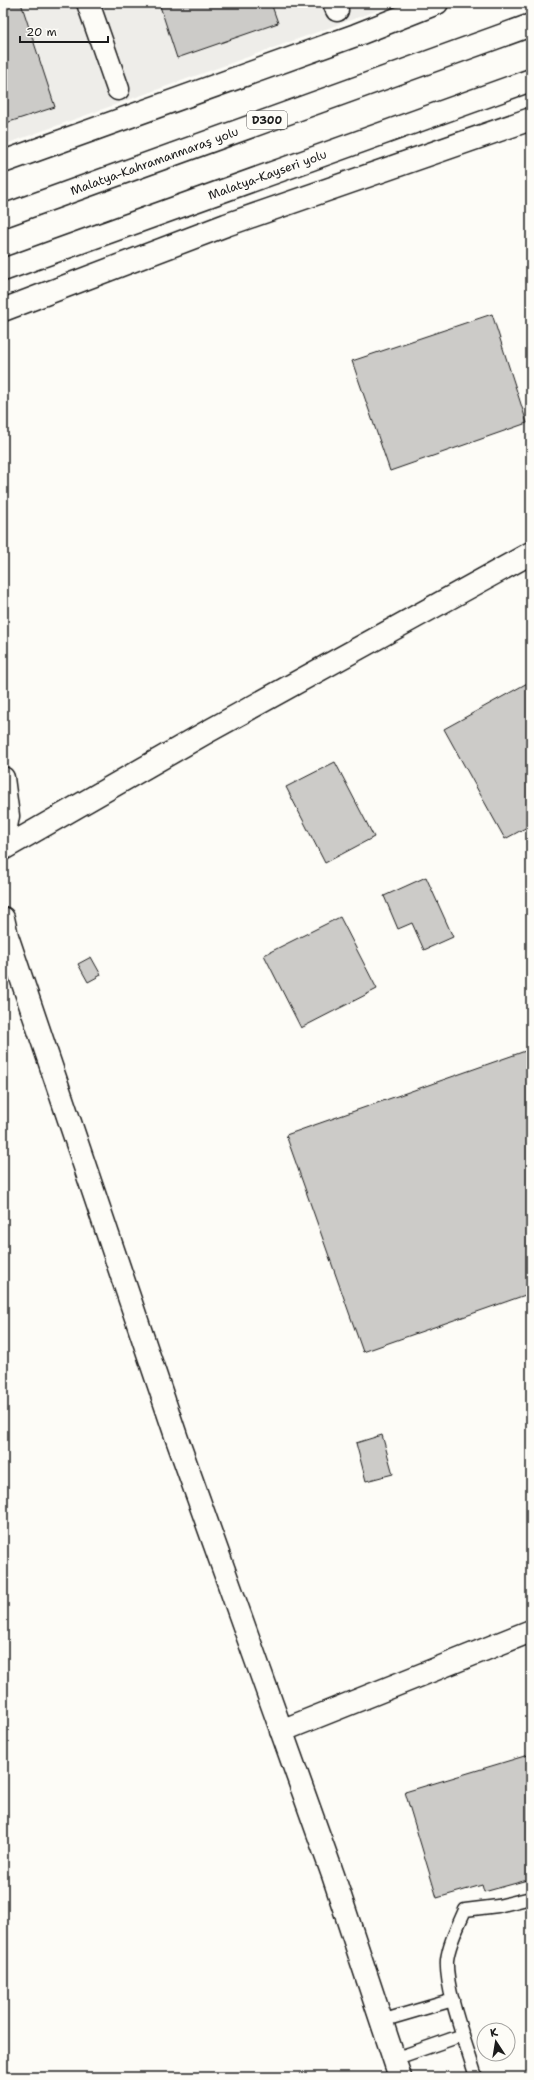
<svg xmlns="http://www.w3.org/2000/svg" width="534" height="2080" font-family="'Shantell Sans',sans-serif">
<rect width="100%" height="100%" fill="#fdfcf7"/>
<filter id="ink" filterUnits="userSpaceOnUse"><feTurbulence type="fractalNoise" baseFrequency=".025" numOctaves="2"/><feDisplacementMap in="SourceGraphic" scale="8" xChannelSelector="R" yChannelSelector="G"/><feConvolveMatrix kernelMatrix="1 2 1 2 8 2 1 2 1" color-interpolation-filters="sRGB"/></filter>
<g filter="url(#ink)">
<!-- built -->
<path fill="#eeede9" d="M3 3H398L3 145Z"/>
<!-- building -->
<path fill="#cccbc8" stroke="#1c1c1c" d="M3 3H21L55 107 3 124Z
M159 3H271L278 23 177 58Z
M492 314 527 423 390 471 352 361Z
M531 681V825L505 839 444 729Z
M335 762 374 837 325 863 286 787Z
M426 877 453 937 424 950 412 923 398 929 384 896Z
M340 917 377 989 301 1028 264 955Z
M91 957 101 975 88 982 78 964Z
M531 1049V1293L363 1352 286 1135Z
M382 1435 393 1474 366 1481 356 1443Z
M528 1755 531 1765V1879L484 1892 482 1885 437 1898 405 1792Z"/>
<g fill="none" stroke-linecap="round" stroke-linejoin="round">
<defs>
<path id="service" d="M381 2021 453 2000
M394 2059 463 2035
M476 2077C467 2046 445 1990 447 1960 449 1943 458 1926 465 1910L498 1906 531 1898"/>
<path id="minor" d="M88 3 118 89
M334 3 337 10
M3 778 8 816 3 843
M3 849 207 732 531 553
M3 918 7 936 177 1439 333 1875 400 2077
M281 1731 531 1631"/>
<path id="tertiary" d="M3 162 356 35 437 3
M3 310 226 225 531 119"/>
<g id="trunk">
<path id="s1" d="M3 216 531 25"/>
<path id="s2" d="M3 270 531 80"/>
</g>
</defs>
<!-- service casing -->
<use href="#service" stroke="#1c1c1c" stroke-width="15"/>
<!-- minor casing -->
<use href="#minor" stroke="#1c1c1c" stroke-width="25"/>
<!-- tertiary casing -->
<use href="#tertiary" stroke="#1c1c1c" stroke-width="25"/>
<!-- trunk casing -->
<use href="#trunk" stroke="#1c1c1c" stroke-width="25"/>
<!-- service -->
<use href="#service" stroke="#fdfcf7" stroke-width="12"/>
<!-- minor -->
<use href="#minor" stroke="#fdfcf7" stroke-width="22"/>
<!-- tertiary -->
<use href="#tertiary" stroke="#fdfcf7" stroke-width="22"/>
<!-- trunk -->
<use href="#trunk" stroke="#fdfcf7" stroke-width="22"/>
</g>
</g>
<g text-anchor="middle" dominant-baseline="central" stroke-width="4" stroke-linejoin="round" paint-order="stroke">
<!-- shield labels -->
<rect fill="#fdfcf7" stroke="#605f5e" stroke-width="1" x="247" y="111" width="40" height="18" rx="3"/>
<g font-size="11" font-weight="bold" fill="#1c1c1c">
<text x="267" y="120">D300</text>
</g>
<!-- street labels -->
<g font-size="12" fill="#1c1c1c" stroke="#fdfcf7">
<text stroke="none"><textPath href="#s1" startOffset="161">Malatya-Kahramanmaraş yolu</textPath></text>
<text stroke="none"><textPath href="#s2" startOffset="281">Malatya-Kayseri yolu</textPath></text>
</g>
</g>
<!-- margin -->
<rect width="534" height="2080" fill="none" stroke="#fdfcf7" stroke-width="16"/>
<rect x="8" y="8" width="518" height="2064" fill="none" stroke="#1c1c1c" stroke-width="1.5" filter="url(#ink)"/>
<!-- north arrow -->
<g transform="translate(496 2042) rotate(348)"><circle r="19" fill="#fdfcf7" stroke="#a3a29f"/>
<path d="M0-3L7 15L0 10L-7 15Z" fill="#1c1c1c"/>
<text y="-6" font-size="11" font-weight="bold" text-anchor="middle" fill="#1c1c1c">K</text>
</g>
<!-- scale -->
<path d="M20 36v6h88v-6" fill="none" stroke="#1c1c1c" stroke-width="2"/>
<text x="26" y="36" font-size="12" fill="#1c1c1c" stroke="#fdfcf7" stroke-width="3" paint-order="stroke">20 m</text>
</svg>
